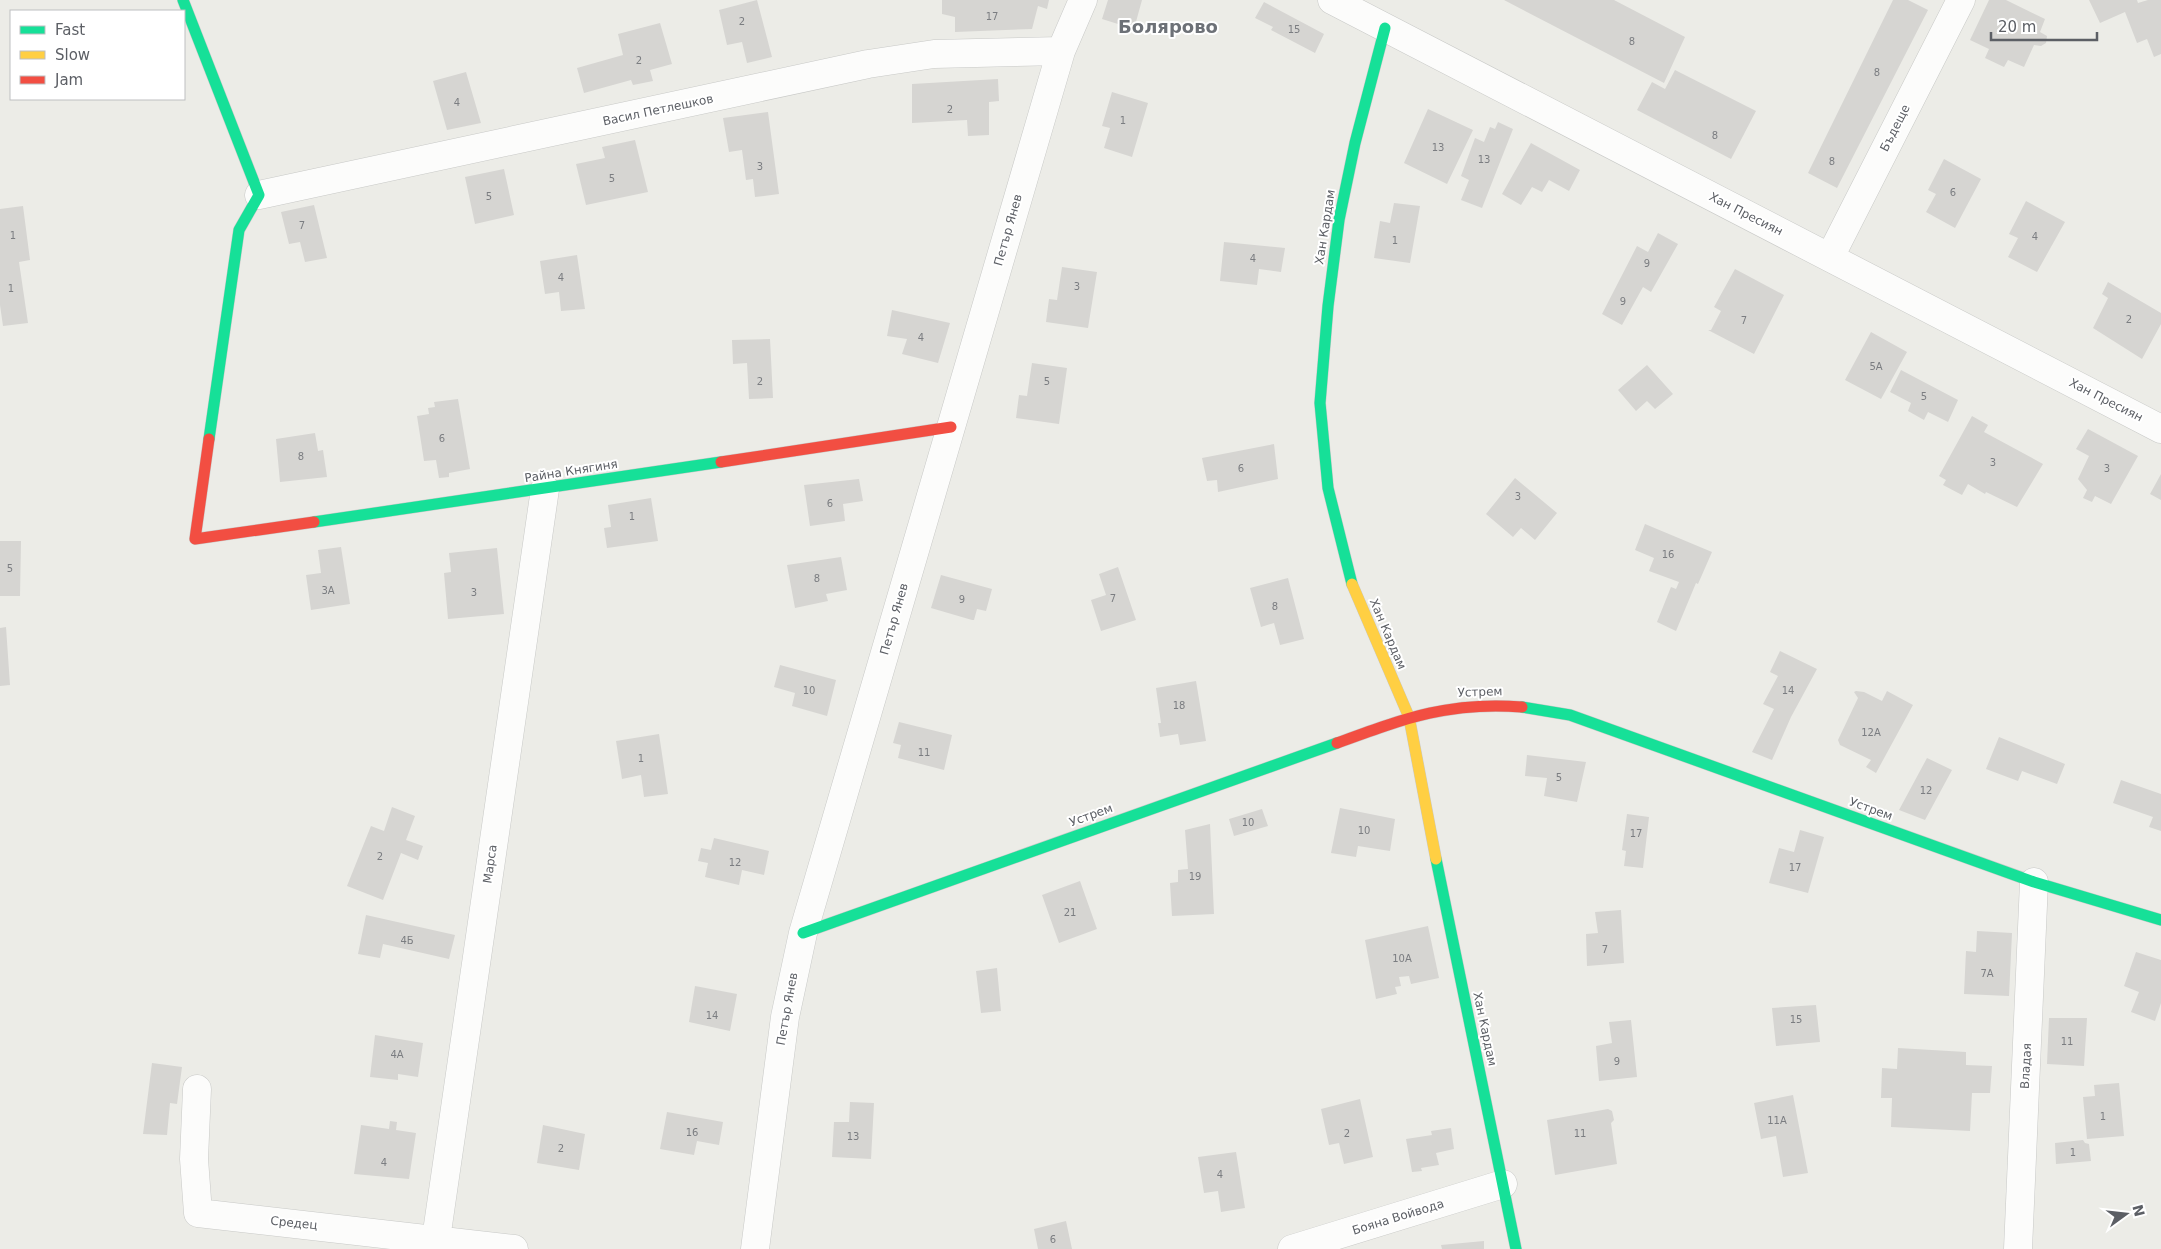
<svg xmlns="http://www.w3.org/2000/svg" width="2161" height="1249" font-family="'DejaVu Sans',sans-serif">
<rect width="100%" height="100%" fill="#ecece7"/>
<!-- building -->
<path fill="#d6d5d2" d="M757 0 772 57 747 63 742 42 727 45 719 10Z
M942 0H1049L1047 9 1038 6 1032 29 955 32V17L942 14Z
M1108 0H1142L1134 29 1102 19Z
M1504 0H1614L1685 37 1664 83Z
M1893 0H1908L1928 10 1837 188 1808 173Z
M1989 0H2006L2045 19 2040 32 2047 36 2046 43 2041 46 2034 45 2024 67 2008 60 2004 67 1985 58 1989 49 1970 40Z
M2089 0H2137L2138 3 2148 0H2161V54L2154 57 2147 39 2137 43 2125 12 2100 23Z
M1264 2 1324 34 1315 53 1271 30 1273 27 1255 18Z
M660 23 672 64 650 70 653 81 633 85 631 80 584 93 577 68 623 55 618 34Z
M1675 70 1756 111 1731 159 1637 110 1652 82 1665 89Z
M466 72 481 123 447 130 433 81Z
M998 79 999 101 989 102V135L968 136 967 120 912 123V84Z
M1112 92 1148 103 1132 157 1104 148 1110 128 1102 126Z
M1428 109 1473 130 1447 184 1404 163Z
M768 112 779 194 755 197 753 179 746 180 742 150 729 152 723 118Z
M1498 122 1513 129 1482 208 1461 200 1469 180 1461 176 1475 138 1484 142 1490 127 1495 129Z
M635 140 648 192 586 205 576 164 605 158 602 147Z
M1531 143 1580 170 1569 191 1549 180 1542 192 1532 187 1521 205 1502 194Z
M1944 159 1981 179 1955 228 1926 212 1936 194 1928 190Z
M504 169 514 215 475 224 465 177Z
M2026 201 2065 222 2037 272 2008 257 2018 238 2009 234Z
M1394 203 1420 206 1410 263 1374 258 1380 221 1390 223Z
M314 205 327 258 305 262 300 242 289 244 281 212Z
M23 206 30 260 19 262 28 323 3 326 0 305V209Z
M1658 233 1678 244 1651 292 1643 287 1622 325 1602 314 1637 246 1648 252Z
M1224 242 1285 248 1281 272 1259 269 1257 285 1220 281Z
M577 255 585 309 561 311 559 292 545 294 540 261Z
M1062 267 1097 272 1088 328 1046 322 1049 299 1057 300Z
M1735 269 1784 295 1754 354 1708 330H1711L1721 311 1714 307Z
M2108 282 2161 313V324L2142 359 2093 328 2108 298 2102 294Z
M892 310 950 323 938 363 902 354 907 339 887 336Z
M1871 332 1907 352 1881 399 1845 380Z
M770 339 773 398 749 399 747 363 733 364 732 340Z
M1032 363 1067 368 1059 424 1016 418 1019 395 1027 396Z
M1647 365 1673 394 1655 409 1647 401 1636 411 1618 390Z
M1901 370 1958 400 1948 422 1928 412 1924 420 1908 411 1911 403 1890 392Z
M458 399 470 469 449 473V477L439 478 436 460 424 461 417 416 429 414 428 408 435 407 434 402Z
M1972 416 1988 425 1984 432 2043 464 2017 507 1986 492 1985 494 1968 484 1962 495 1943 485 1946 480 1939 476Z
M2088 429 2138 456 2111 504 2095 496 2092 502 2083 498 2087 490 2078 479 2089 456 2076 449Z
M315 433 318 451 323 450 327 477 280 482 276 439Z
M1274 444 1278 479 1218 492 1217 480 1207 481 1202 458Z
M2161 474V500L2150 494Z
M1515 478 1557 513 1535 540 1521 528 1513 537 1486 514Z
M859 479 863 501 843 504 845 521 810 526 804 485Z
M651 498 658 541 607 548 604 528 611 527 608 505Z
M1645 524 1712 552 1698 584 1696 583 1676 631 1657 622 1671 587 1676 589 1679 582 1649 571 1654 558 1635 550Z
M0 541H21L20 596H0Z
M341 547 350 604 311 610 306 575 321 573 318 550Z
M497 548 504 614 448 619 444 573 451 572 449 553Z
M841 557 847 590 826 594 828 601 795 608 787 565Z
M1118 567 1136 620 1101 631 1091 600 1106 595 1099 574Z
M941 575 992 589 986 611 977 609 974 620H972L931 608Z
M1288 578 1304 639 1280 645 1274 623 1261 627 1250 588Z
M6 627 10 685 0 686V628Z
M1780 651 1817 669 1791 717 1772 760 1752 752 1774 709 1763 704 1778 676 1770 672Z
M780 665 836 680 827 716 792 706 795 693 774 687Z
M1196 681 1206 741 1180 745 1178 734 1160 737 1158 723H1161L1156 688Z
M1856 691 1864 692 1882 701 1887 691 1913 705 1876 773 1866 767 1871 760 1840 745 1838 740 1858 698 1854 692Z
M899 722 952 735 944 770 898 758 901 745 893 743Z
M659 734 668 794 644 797 641 775 622 779 616 741Z
M1999 737 2065 764 2057 784 2022 771 2018 781 1986 769Z
M1527 755 1586 762 1577 802 1544 796 1547 778 1525 776Z
M1927 758 1952 770 1925 820 1899 810Z
M2121 780 2161 794V831L2149 827 2153 817 2113 803Z
M392 807 415 816 406 840 423 846 418 860 401 853 383 900 347 886 371 826 384 831Z
M1340 808 1395 819 1390 851 1358 846 1356 857 1331 853Z
M1262 809 1268 826 1234 836 1229 819Z
M1627 814 1649 817 1643 868 1624 866 1626 851 1622 850Z
M1210 824 1214 914 1172 916 1170 883 1178 882V870L1188 869 1185 830Z
M1800 830 1824 837 1808 893 1769 883 1779 848 1794 852Z
M714 838 769 851 764 875 742 870 739 885 705 877 708 863 698 861 701 848 711 850Z
M1080 881 1097 929 1059 943 1042 895Z
M1621 910 1624 963 1587 966 1586 934 1598 933 1595 912Z
M366 915 455 935 449 959 383 944 380 958 358 954Z
M1428 926 1439 978 1411 984 1409 976 1399 977 1401 986 1395 987 1397 994 1376 999 1365 940Z
M1977 931 2012 933 2009 996 1964 994 1966 951 1976 952Z
M2136 952 2161 960V1003L2155 1021 2131 1012 2139 992 2124 986Z
M997 968 1001 1011 981 1013 976 971Z
M695 986 737 994 730 1031 689 1022Z
M1816 1005 1820 1042 1776 1046 1772 1008Z
M2049 1018H2087L2084 1066 2047 1064Z
M1631 1020 1637 1077 1599 1081 1596 1046 1612 1043 1609 1022Z
M375 1035 423 1043 418 1077 398 1074V1080L370 1077Z
M1898 1048 1966 1052V1065L1992 1066 1990 1093H1972L1970 1131 1891 1127 1892 1098H1881L1882 1068 1897 1069Z
M152 1063 182 1067 177 1104 170 1103 167 1135 143 1134Z
M2119 1083 2124 1136 2087 1139 2083 1097 2095 1096 2094 1085Z
M1793 1095 1808 1173 1783 1177 1776 1136 1761 1139 1754 1103Z
M1360 1099 1373 1157 1344 1164 1339 1143 1329 1145 1321 1109Z
M850 1102 874 1103 871 1159 832 1157 834 1122H849Z
M1608 1109 1612 1111 1614 1120 1611 1123 1617 1164 1555 1175 1547 1120Z
M667 1112 723 1122 719 1145 697 1141 694 1155 660 1149Z
M390 1121 397 1122 396 1130 416 1133 409 1179 354 1174 361 1125 389 1129Z
M543 1125 585 1134 579 1170 537 1163Z
M1451 1128 1454 1149 1436 1153 1439 1165 1421 1168 1422 1171 1412 1172 1406 1139 1432 1135 1431 1131Z
M2083 1140 2085 1143 2089 1144 2091 1161 2056 1164 2055 1143Z
M1236 1152 1245 1208 1221 1212 1218 1191 1204 1193 1198 1157Z
M1066 1221 1072 1249H1038L1034 1229Z
M1484 1241V1249H1442L1441 1245Z"/>
<g fill="none" stroke-linecap="round" stroke-linejoin="round">
<defs>
<path id="street" d="M1332 0 2161 429
M259 195 868 64 934 54 1061 51
M1830 257 1961 0
M197 1089 194 1159 198 1213 514 1249
M436 1239 545 489
M755 1249 785 1017 803 933 1061 51 1083 0
M1292 1249 1503 1184
M2018 1249 2034 882"/>
<path id="fast" d="M183 0 259 195 239 230 209 439
M314 522 721 462
M1352 584 1328 488 1320 403 1328 306 1339 220 1355 143 1385 28
M1522 707 1570 715 2034 882 2161 920
M1436 859 1516 1249
M803 933 1337 743"/>
<path id="slow" d="M1352 584 1409 717 1436 859"/>
<path id="jam" d="M209 439 195 539 314 522
M721 462 951 427
M1337 743C1403 719 1450 701 1522 707"/>
</defs>
<!-- street casing -->
<use href="#street" stroke="#c8c9c7" stroke-width="29"/>
<!-- fast casing -->
<use href="#fast" stroke="#c9c9c8" stroke-width="12"/>
<!-- slow casing -->
<use href="#slow" stroke="#c9c9c8" stroke-width="12"/>
<!-- jam casing -->
<use href="#jam" stroke="#c9c9c8" stroke-width="12"/>
<!-- street -->
<use href="#street" stroke="#fcfcfb" stroke-width="28"/>
<!-- fast -->
<use href="#fast" stroke="#16e098" stroke-width="11"/>
<!-- slow -->
<use href="#slow" stroke="#ffcf43" stroke-width="11"/>
<!-- jam -->
<use href="#jam" stroke="#f24e42" stroke-width="11"/>
</g>
<g text-anchor="middle" dominant-baseline="central" stroke-width="4" stroke-linejoin="round" paint-order="stroke">
<!-- number labels -->
<g font-size="10" fill="#7b7d81">
<text x="992" y="16">17</text>
<text x="742" y="21">2</text>
<text x="1294" y="29">15</text>
<text x="1632" y="41">8</text>
<text x="639" y="60">2</text>
<text x="1877" y="72">8</text>
<text x="457" y="102">4</text>
<text x="950" y="109">2</text>
<text x="1123" y="120">1</text>
<text x="1715" y="135">8</text>
<text x="1438" y="147">13</text>
<text x="1484" y="159">13</text>
<text x="1832" y="161">8</text>
<text x="760" y="166">3</text>
<text x="612" y="178">5</text>
<text x="1953" y="192">6</text>
<text x="489" y="196">5</text>
<text x="302" y="225">7</text>
<text x="13" y="235">1</text>
<text x="2035" y="236">4</text>
<text x="1395" y="240">1</text>
<text x="1253" y="258">4</text>
<text x="1647" y="263">9</text>
<text x="561" y="277">4</text>
<text x="1077" y="286">3</text>
<text x="11" y="288">1</text>
<text x="1623" y="301">9</text>
<text x="2129" y="319">2</text>
<text x="1744" y="320">7</text>
<text x="921" y="337">4</text>
<text x="1876" y="366">5А</text>
<text x="760" y="381">2</text>
<text x="1047" y="381">5</text>
<text x="1924" y="396">5</text>
<text x="442" y="438">6</text>
<text x="301" y="456">8</text>
<text x="1993" y="462">3</text>
<text x="1241" y="468">6</text>
<text x="2107" y="468">3</text>
<text x="1518" y="496">3</text>
<text x="830" y="503">6</text>
<text x="632" y="516">1</text>
<text x="1668" y="554">16</text>
<text x="10" y="568">5</text>
<text x="817" y="578">8</text>
<text x="328" y="590">3А</text>
<text x="474" y="592">3</text>
<text x="1113" y="598">7</text>
<text x="962" y="599">9</text>
<text x="1275" y="606">8</text>
<text x="809" y="690">10</text>
<text x="1788" y="690">14</text>
<text x="1179" y="705">18</text>
<text x="1871" y="732">12А</text>
<text x="924" y="752">11</text>
<text x="641" y="758">1</text>
<text x="1559" y="777">5</text>
<text x="1926" y="790">12</text>
<text x="1248" y="822">10</text>
<text x="1364" y="830">10</text>
<text x="1636" y="833">17</text>
<text x="380" y="856">2</text>
<text x="735" y="862">12</text>
<text x="1795" y="867">17</text>
<text x="1195" y="876">19</text>
<text x="1070" y="912">21</text>
<text x="407" y="940">4Б</text>
<text x="1605" y="949">7</text>
<text x="1402" y="958">10А</text>
<text x="1987" y="973">7А</text>
<text x="712" y="1015">14</text>
<text x="1796" y="1019">15</text>
<text x="2067" y="1041">11</text>
<text x="397" y="1054">4А</text>
<text x="1617" y="1061">9</text>
<text x="2103" y="1116">1</text>
<text x="1777" y="1120">11А</text>
<text x="692" y="1132">16</text>
<text x="1347" y="1133">2</text>
<text x="1580" y="1133">11</text>
<text x="853" y="1136">13</text>
<text x="561" y="1148">2</text>
<text x="2073" y="1152">1</text>
<text x="384" y="1162">4</text>
<text x="1220" y="1174">4</text>
<text x="1053" y="1239">6</text>
</g>
<!-- street labels -->
<g font-size="12" fill="#5c5f65" stroke="#fff">
<text transform="translate(658 110) rotate(-12)">Васил Петлешков</text>
<text transform="translate(1895 128) rotate(-63)">Бъдеще</text>
<text transform="translate(1746 214) rotate(27)">Хан Пресиян</text>
<text transform="translate(1325 227) rotate(-81)">Хан Кардам</text>
<text transform="translate(1008 230) rotate(-74)">Петър Янев</text>
<text transform="translate(2106 400) rotate(27)">Хан Пресиян</text>
<text transform="translate(571 471) rotate(-9)">Райна Княгиня</text>
<text transform="translate(894 619) rotate(-74)">Петър Янев</text>
<text transform="translate(1388 634) rotate(67)">Хан Кардам</text>
<text transform="translate(1480 692) rotate(-2)">Устрем</text>
<text transform="translate(1871 809) rotate(20)">Устрем</text>
<text transform="translate(1091 815) rotate(-20)">Устрем</text>
<text transform="translate(490 864) rotate(-82)">Марса</text>
<text transform="translate(787 1009) rotate(-80)">Петър Янев</text>
<text transform="translate(1485 1029) rotate(78)">Хан Кардам</text>
<text transform="translate(2026 1066) rotate(-87)">Владая</text>
<text transform="translate(1398 1217) rotate(-17)">Бояна Войвода</text>
<text transform="translate(294 1223) rotate(6)">Средец</text>
</g>
<!-- district labels -->
<g font-size="18" font-weight="bold" fill="#6d7177" stroke="#fff">
<text x="1168" y="26">Болярово</text>
</g>
</g>
<!-- legend -->
<rect x="10" y="10" width="175" height="90" fill="#ffffff" stroke="#bebfc1"/>
<rect x="20" y="26" width="25" height="8" fill="#16e098" stroke="#bebfc1"/>
<text x="55" y="35" font-size="15" fill="#5c5f65">Fast</text>
<rect x="20" y="51" width="25" height="8" fill="#ffcf43" stroke="#bebfc1"/>
<text x="55" y="60" font-size="15" fill="#5c5f65">Slow</text>
<rect x="20" y="76" width="25" height="8" fill="#f24e42" stroke="#bebfc1"/>
<text x="55" y="85" font-size="15" fill="#5c5f65">Jam</text>
<!-- north arrow -->
<g transform="translate(2126 1214) rotate(75)" stroke="#ffffff" stroke-width="4" paint-order="stroke">
<path d="M0-4L9 19L0 12L-9 19Z" fill="#5c5f65"/>
<text y="-8" font-size="14" font-weight="bold" text-anchor="middle" fill="#5c5f65">N</text>
</g>
<!-- scale -->
<path d="M1991 32v8h106v-8" fill="none" stroke="#5c5f65" stroke-width="2.5"/>
<text x="1998" y="32" font-size="15" fill="#5c5f65" stroke="#ffffff" stroke-width="4" paint-order="stroke">20 m</text>
</svg>
